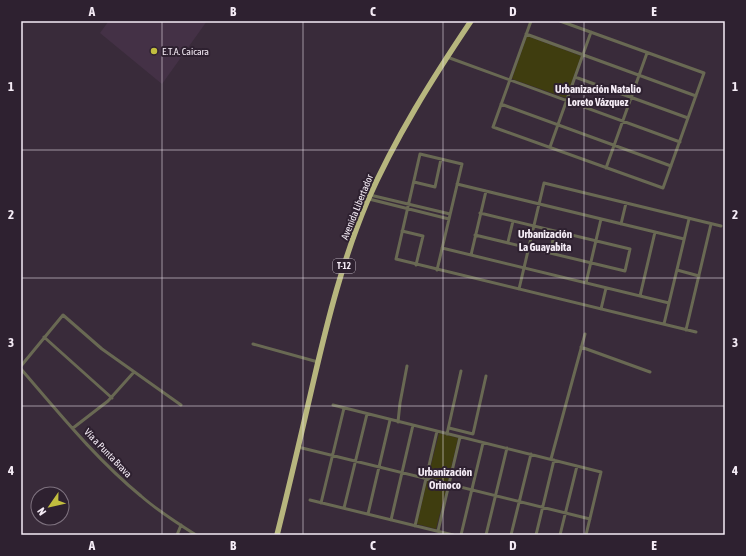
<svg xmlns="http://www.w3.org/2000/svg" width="746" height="556" font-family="'Asap Condensed',sans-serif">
<rect width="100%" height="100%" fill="#392b3a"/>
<!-- built -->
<path fill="#443146" d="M107 21H207L162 84 100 33 108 22Z"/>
<!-- green -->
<path fill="#3f3d0f" d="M527 36 581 56 566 98 512 79Z
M439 433 458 438 448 482 428 477Z
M427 481 447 486 436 529 417 524Z"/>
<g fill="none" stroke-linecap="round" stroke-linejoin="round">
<!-- street -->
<path stroke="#696953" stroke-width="3" d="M531 21 493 127 663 188 704 73 560 21
M526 34 696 96
M447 57 680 142
M575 77 688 118
M501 104 671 166
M550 147 591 32
M606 168 647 53
M414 182 435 187 441 159
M457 184 684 239
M370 195 450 214
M369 199 449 219
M621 224 626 203
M402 231 423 236 416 265
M475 235 625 271 630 249 480 213
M508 242 513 221
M442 248 669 303
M550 253 555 231
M471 255 486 191
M437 270 462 164 420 154 396 259 696 332
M677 270 699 276
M586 283 601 219
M519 289 544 183 721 226
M640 296 655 232
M601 309 606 288
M664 324 689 219
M686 330 711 224
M44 337 112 398
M253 344 318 362
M581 347 650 372
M21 366 63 315 102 349 181 405
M21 369C59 413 96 459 141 496 158 511 177 523 196 535
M333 405 601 472 586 535
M398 422 400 403 407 366
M73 428 108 401 134 372
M449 428 473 434 486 376
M447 434 461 371
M298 447 590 519
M551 459 585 334
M310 500 453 535
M321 503 344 408
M344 508 367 414
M368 514 390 420
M391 520 413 425
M415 526 437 431
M438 531 460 437
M177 535 181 525
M461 535 483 443
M486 535 507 448
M511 535 531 454
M536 535 554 460
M560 535 577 466"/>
<!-- highway -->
<path stroke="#b7b67e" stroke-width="5.5" d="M277 535C290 483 302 431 314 379 328 319 343 259 367 202 395 138 432 79 471 21"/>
</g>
<!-- grid -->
<path fill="none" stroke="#f5ecf6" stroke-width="1" stroke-opacity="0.55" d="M162 21V535M303 21V535M443 21V535M584 21V535M21 150H725M21 278H725M21 406H725"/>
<!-- markers -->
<circle fill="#c2bd3f" stroke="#2e2130" stroke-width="1.5" cx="154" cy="51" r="4"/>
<g text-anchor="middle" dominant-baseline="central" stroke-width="4" stroke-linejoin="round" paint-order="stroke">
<!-- shield labels -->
<rect fill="#2e2130" stroke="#b9afbb" stroke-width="1" x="333" y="259" width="22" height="14" rx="3"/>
<g font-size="9" font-weight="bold" fill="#f5ecf6">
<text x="344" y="266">T-12</text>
</g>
<!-- poi labels -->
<g font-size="10" fill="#f5ecf6" stroke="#2e2130" text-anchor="start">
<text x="162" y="51">E.T.A. Caicara</text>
</g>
<!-- street labels -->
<g font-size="10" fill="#f5ecf6" stroke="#2e2130">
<text transform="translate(357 207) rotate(-68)">Avenida Libertador</text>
<text transform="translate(108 453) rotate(46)">Vía a Punta Brava</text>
</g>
<!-- neighbourhood labels -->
<g font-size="11" font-weight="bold" fill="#f5ecf6" stroke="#2e2130">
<text x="598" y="89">Urbanización Natalio<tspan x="598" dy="13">Loreto Vázquez</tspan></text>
<text x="545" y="234">Urbanización<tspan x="545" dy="13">La Guayabita</tspan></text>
<text x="445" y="472">Urbanización<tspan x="445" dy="13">Orinoco</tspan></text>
</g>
</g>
<!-- border -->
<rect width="746" height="556" fill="none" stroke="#2e2130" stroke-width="44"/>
<!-- north arrow -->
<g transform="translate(50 506) rotate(236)"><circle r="19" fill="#2e2130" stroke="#7e727f"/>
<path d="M0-3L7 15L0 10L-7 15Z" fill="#c2bd3f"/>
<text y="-6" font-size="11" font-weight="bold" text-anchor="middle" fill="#f5ecf6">N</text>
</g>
<rect x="22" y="22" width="702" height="512" fill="none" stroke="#f5ecf6" stroke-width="1.5"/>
<g font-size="13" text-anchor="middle" font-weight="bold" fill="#f5ecf6">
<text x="92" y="16">A</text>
<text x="233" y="16">B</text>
<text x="373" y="16">C</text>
<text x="513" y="16">D</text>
<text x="654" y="16">E</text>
<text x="11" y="91">1</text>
<text x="735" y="91">1</text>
<text x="11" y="219">2</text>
<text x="735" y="219">2</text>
<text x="11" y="347">3</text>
<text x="735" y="347">3</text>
<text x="11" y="475">4</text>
<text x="735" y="475">4</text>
<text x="92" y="550">A</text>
<text x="233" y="550">B</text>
<text x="373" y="550">C</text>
<text x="513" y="550">D</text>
<text x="654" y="550">E</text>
</g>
</svg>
